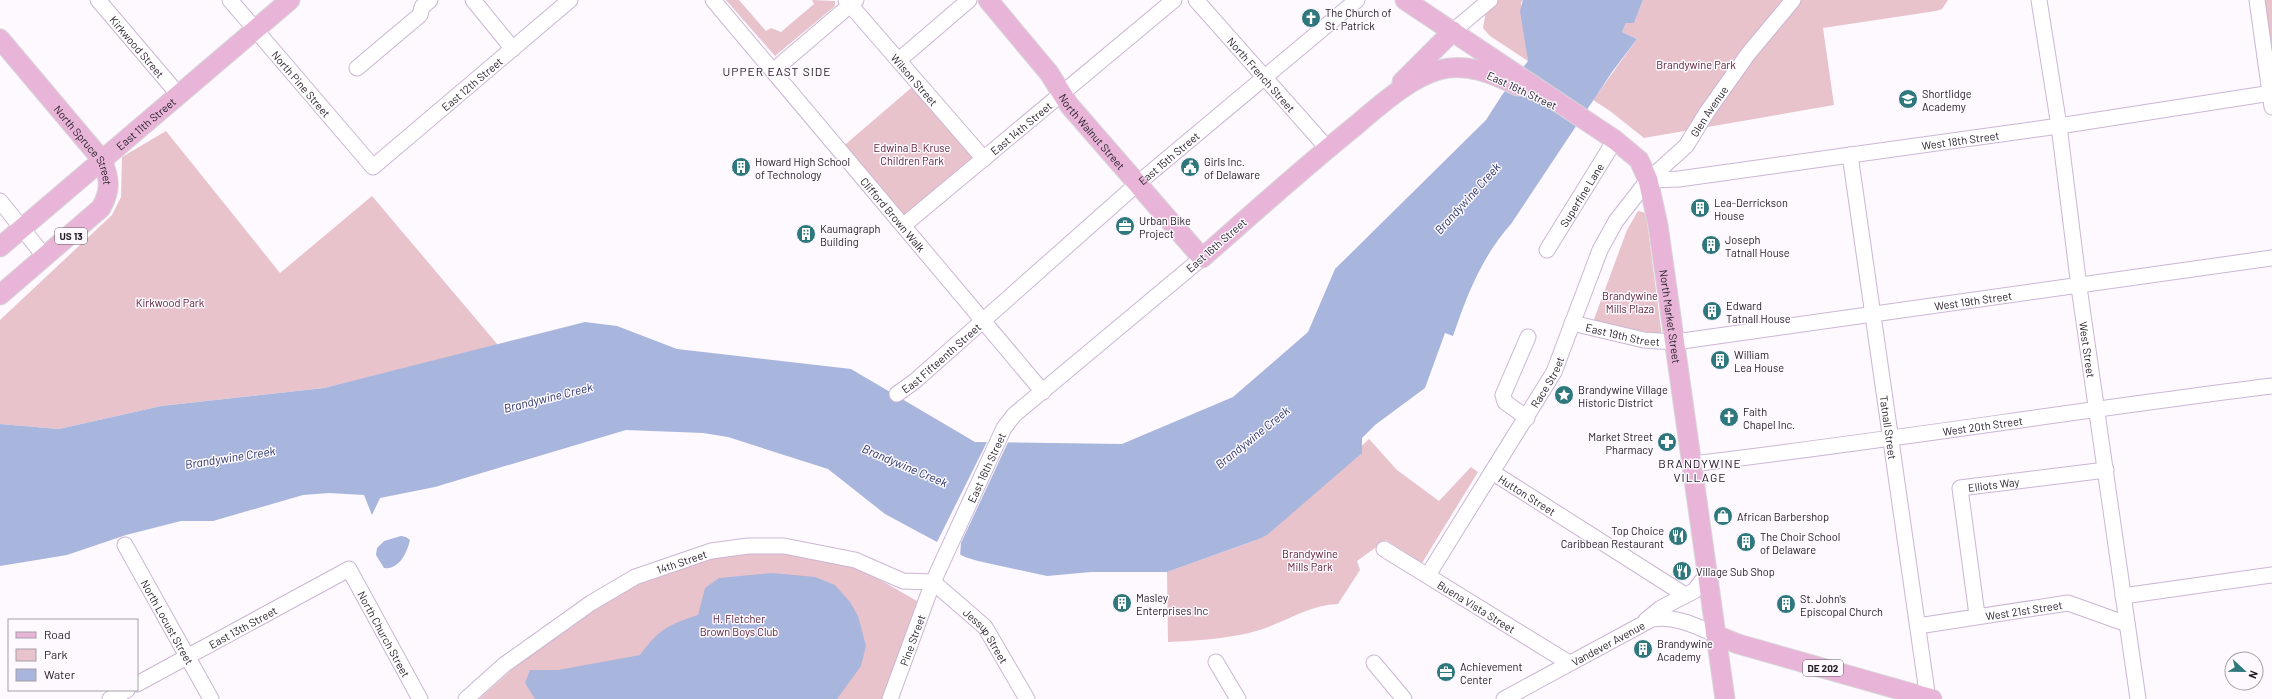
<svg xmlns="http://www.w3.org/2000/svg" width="2272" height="699" font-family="Barlow,sans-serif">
<rect width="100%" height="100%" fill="#fdf9ff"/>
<!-- green -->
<path fill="#e9c3cc" d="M726 0H739L766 31 771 28 781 32 814 4 812 0 835 1V6L775 56Z
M1488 0H1523L1521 3 1528 61 1490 36 1483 28Z
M1643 0H1948L1942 9 1936 11 1823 28 1834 105 1644 138 1610 111 1593 100 1637 39 1622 32 1626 23H1634Z
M2265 0H2272V51Z
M918 82 984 159 904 225 840 149Z
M166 131 280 273 372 196 498 345 324 388 161 406 59 429 0 424V320L112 215 121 197 122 157Z
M1638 211 1646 213 1662 337 1593 322 1627 230Z
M1369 439 1397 470 1439 501 1471 467 1478 472 1422 563 1386 540 1357 561 1360 570 1338 604C1311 605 1288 620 1263 629 1236 638 1197 641 1168 642L1167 572 1259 539 1275 528Z
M725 549 783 550 856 566 917 601 884 699H479L536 648 631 579Z"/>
<!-- water -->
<path fill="#a8b5dc" d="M1523 0H1643L1634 23H1626L1622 32 1637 39 1612 72 1511 224C1481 258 1467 295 1453 336L1445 333 1425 388 1375 425 1362 438V453L1267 535 1259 539 1167 572H1091L1047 576 978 561 965 557 885 514 828 469 728 437 703 433 626 430 435 487 380 498 372 515 364 495 329 493 303 495 213 521H181L126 535 67 555 0 566V424L59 429 161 406 324 388 585 322 617 326 677 349 851 369 975 442 1122 444 1233 397 1308 332 1335 269 1486 120 1502 95 1528 61 1520 11Z
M401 536 406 537 410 540C407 553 399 570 384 568L376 555 377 548 384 541Z
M772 573 815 577 835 585 850 602 858 616 866 646 861 666 837 699H535L525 683 530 670H558L640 655C659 629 668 625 698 615L705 588 719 578Z"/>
<!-- pier -->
<path fill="#fdf9ff" d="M988 440H1009L961 543 960 556 936 544Z"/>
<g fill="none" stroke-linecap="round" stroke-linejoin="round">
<defs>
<g id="minor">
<path id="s1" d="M98 0 178 94"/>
<path id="s2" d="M230 0 373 167 570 0"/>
<path d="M473 0 513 49"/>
<path id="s3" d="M713 0 1043 392"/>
<path id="s4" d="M846 0 984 159"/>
<path id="s5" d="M1196 0 1328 149"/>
<path id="s6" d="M2039 0 2059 126 2079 287 2138 699"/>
<path d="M2257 0 2272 107"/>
<path d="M1453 31 1490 0"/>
<path d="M899 60 969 0"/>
<path d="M357 68 420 15 422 7 430 0"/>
<path d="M773 71 856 0"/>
<path id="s7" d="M1850 155 1928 699"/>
<path id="s8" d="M1648 180 1679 179 2059 126 2272 93"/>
<path d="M0 201 45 257"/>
<path id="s9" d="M904 225 1174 0"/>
<path id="s10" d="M1547 250 1615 140"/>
<path id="s11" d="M1572 323 1644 340 1675 342 2272 258"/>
<path id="s12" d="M897 394 915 381 1137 184 1357 0"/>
<path d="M1527 418 1505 402 1503 395 1528 337"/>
<path id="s13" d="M1692 464C1886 441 2079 410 2272 386"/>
<path id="s14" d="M1492 472 1685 595"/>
<path id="s15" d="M125 545 211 699"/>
<path id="s16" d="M1384 549 1569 663"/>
<path id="s17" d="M1428 575 1554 372 1600 250 1616 221 1648 180 1686 146 1707 112 1748 54 1793 0"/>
<path id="s18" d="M933 582 985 627 1027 699"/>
<path d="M2123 596 2272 575"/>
<path id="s19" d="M1977 615 1960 488 2106 470"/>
<path d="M1646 620 1661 608 1694 591 1708 573"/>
<path id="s20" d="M1918 626 2068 603 2127 624"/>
<path d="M1216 662 1238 699"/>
<path d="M1374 663 1404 699"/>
<path id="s21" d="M137 684 349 569 420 699"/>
<path d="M110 699 127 690"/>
<path id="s22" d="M466 699 504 665 591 603 635 577 711 551 748 546H784L855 560 903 581 933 582"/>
<path id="s23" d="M890 699 933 582 1004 428 1014 415 1202 258"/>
<path id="s24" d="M1504 699 1652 619C1675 615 1696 626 1716 635"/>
</g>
<g id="major">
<path id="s25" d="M988 0 1049 73 1069 105 1202 258C1252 214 1302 169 1354 127 1379 106 1408 79 1439 70 1466 62 1494 74 1518 86"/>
<path id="s26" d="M1405 0 1615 140 1639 160 1648 180 1658 225 1725 699"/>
<path id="s27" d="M0 39 102 160C110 179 111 190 101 208L0 295"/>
<path d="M1402 82 1453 31"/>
<path id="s28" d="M0 247 290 0"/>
<path d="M1716 635 1738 644 1932 699"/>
</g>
</defs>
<!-- minor casing -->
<use href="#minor" stroke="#cbb6d4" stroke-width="17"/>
<!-- major casing -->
<use href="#major" stroke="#d7d6d8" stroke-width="21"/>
<!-- minor -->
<use href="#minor" stroke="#fff" stroke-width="15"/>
<!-- major -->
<use href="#major" stroke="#e8b5d8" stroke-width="19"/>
</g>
<!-- icons -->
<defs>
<symbol id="church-disc" viewBox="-11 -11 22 22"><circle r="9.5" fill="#2e777d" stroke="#fdf9ff"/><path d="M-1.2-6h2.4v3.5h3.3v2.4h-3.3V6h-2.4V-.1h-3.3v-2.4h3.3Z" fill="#fff"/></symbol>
<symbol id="school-disc" viewBox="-11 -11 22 22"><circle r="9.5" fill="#2e777d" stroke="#fdf9ff"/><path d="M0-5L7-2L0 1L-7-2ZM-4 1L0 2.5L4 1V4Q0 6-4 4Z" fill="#fff"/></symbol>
<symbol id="building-disc" viewBox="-11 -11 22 22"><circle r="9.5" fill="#2e777d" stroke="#fdf9ff"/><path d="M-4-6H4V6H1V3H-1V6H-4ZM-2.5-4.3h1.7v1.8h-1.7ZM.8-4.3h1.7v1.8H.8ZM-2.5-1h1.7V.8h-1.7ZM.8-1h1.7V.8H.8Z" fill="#fff"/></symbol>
<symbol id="civic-disc" viewBox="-11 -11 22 22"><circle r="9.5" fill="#2e777d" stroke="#fdf9ff"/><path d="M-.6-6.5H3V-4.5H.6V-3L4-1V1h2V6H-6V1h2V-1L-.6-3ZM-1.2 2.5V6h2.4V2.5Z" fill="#fff"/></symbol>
<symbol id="office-disc" viewBox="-11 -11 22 22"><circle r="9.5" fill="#2e777d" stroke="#fdf9ff"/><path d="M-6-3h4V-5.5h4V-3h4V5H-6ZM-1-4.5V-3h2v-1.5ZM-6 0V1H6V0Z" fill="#fff"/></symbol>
<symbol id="sight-disc" viewBox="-11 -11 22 22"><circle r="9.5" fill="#2e777d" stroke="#fdf9ff"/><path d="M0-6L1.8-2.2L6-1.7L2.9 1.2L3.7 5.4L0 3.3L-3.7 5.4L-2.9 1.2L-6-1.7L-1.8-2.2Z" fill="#fff"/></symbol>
<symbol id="pharmacy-disc" viewBox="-11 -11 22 22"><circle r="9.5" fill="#2e777d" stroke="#fdf9ff"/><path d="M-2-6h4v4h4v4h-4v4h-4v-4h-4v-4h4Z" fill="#fff"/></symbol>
<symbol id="shop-disc" viewBox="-11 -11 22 22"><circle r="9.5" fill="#2e777d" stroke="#fdf9ff"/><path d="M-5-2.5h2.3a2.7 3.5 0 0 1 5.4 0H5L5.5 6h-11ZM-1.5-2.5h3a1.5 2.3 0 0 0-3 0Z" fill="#fff"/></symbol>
<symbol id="restaurant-disc" viewBox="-11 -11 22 22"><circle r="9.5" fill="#2e777d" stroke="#fdf9ff"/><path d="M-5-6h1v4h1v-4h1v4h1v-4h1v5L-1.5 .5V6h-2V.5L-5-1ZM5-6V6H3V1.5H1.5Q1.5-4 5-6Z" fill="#fff"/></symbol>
</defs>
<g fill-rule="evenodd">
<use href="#church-disc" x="1300" y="7" width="22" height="22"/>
<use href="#school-disc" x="1897" y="88" width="22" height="22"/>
<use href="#building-disc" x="730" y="156" width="22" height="22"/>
<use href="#civic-disc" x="1179" y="156" width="22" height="22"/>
<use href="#building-disc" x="1689" y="197" width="22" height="22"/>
<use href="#office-disc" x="1114" y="215" width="22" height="22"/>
<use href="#building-disc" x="795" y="223" width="22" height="22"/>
<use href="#building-disc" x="1700" y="234" width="22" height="22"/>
<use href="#building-disc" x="1701" y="300" width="22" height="22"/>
<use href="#building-disc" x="1709" y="349" width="22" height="22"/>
<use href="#sight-disc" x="1553" y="384" width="22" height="22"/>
<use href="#church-disc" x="1718" y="406" width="22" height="22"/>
<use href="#pharmacy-disc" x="1656" y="431" width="22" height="22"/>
<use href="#shop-disc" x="1712" y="505" width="22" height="22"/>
<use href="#restaurant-disc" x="1667" y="525" width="22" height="22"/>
<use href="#building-disc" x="1735" y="531" width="22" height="22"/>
<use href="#restaurant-disc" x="1671" y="560" width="22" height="22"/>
<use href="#building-disc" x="1111" y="592" width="22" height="22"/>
<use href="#building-disc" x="1775" y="593" width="22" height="22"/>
<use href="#building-disc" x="1632" y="638" width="22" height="22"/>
<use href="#office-disc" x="1435" y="661" width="22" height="22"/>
</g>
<g text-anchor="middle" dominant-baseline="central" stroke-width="3" stroke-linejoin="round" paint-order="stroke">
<!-- shield labels -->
<g fill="#fdf9ff" stroke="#645e67" stroke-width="1">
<rect x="55" y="228" width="32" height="16" rx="3"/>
<rect x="1803" y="660" width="40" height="16" rx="3"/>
</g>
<g font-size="10" font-weight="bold" fill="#231b26">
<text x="71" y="236">US 13</text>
<text x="1823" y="668">DE 202</text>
</g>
<!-- poi labels -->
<g font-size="11" fill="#231b26" stroke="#fdf9ff" text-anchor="start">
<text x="1325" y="12">The Church of<tspan x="1325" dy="13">St. Patrick</tspan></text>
<text x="1922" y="93">Shortlidge<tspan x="1922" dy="13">Academy</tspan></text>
<text x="755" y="161">Howard High School<tspan x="755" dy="13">of Technology</tspan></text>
<text x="1204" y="161">Girls Inc.<tspan x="1204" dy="13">of Delaware</tspan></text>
<text x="1714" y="202">Lea-Derrickson<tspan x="1714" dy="13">House</tspan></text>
<text x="1139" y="220">Urban Bike<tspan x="1139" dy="13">Project</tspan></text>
<text x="820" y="228">Kaumagraph<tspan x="820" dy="13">Building</tspan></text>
<text x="1725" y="239">Joseph<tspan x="1725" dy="13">Tatnall House</tspan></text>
<text x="1726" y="305">Edward<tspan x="1726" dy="13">Tatnall House</tspan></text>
<text x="1734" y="354">William<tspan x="1734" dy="13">Lea House</tspan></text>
<text x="1578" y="389">Brandywine Village<tspan x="1578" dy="13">Historic District</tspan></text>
<text x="1743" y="411">Faith<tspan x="1743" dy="13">Chapel Inc.</tspan></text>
<text x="1653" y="436" text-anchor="end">Market Street<tspan x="1653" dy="13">Pharmacy</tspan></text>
<text x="1737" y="516">African Barbershop</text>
<text x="1664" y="530" text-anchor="end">Top Choice<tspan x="1664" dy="13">Caribbean Restaurant</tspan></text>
<text x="1760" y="536">The Choir School<tspan x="1760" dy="13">of Delaware</tspan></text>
<text x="1696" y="571">Village Sub Shop</text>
<text x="1136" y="597">Masley<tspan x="1136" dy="13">Enterprises Inc</tspan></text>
<text x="1800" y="598">St. John's<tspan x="1800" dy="13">Episcopal Church</tspan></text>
<text x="1657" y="643">Brandywine<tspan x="1657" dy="13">Academy</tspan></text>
<text x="1460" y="666">Achievement<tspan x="1460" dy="13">Center</tspan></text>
</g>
<!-- street labels -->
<g font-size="11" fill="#231b26" stroke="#fdf9ff">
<text stroke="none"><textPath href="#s1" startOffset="61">Kirkwood Street</textPath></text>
<text stroke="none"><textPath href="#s5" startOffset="99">North French Street</textPath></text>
<text stroke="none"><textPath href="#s4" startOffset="105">Wilson Street</textPath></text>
<text stroke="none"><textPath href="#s2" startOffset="110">North Pine Street</textPath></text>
<text stroke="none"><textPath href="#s2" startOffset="349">East 12th Street</textPath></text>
<text transform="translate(1522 90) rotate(25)">East 16th Street</text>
<text stroke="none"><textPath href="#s17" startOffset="547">Glen Avenue</textPath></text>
<text stroke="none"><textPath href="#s28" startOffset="191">East 11th Street</textPath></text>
<text stroke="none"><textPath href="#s9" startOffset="152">East 14th Street</textPath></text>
<text stroke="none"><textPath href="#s25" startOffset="168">North Walnut Street</textPath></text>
<text stroke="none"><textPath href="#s8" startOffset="315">West 18th Street</textPath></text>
<text stroke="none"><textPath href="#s27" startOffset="136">North Spruce Street</textPath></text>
<text stroke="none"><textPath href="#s12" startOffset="360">East 15th Street</textPath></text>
<text stroke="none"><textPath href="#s10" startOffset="65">Superfine Lane</textPath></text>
<text stroke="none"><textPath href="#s3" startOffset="280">Clifford Brown Walk</textPath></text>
<text transform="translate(1216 245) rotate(-41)">East 16th Street</text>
<text stroke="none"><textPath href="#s11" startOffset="406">West 19th Street</textPath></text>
<text stroke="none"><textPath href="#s26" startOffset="444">North Market Street</textPath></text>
<text stroke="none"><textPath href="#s11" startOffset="52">East 19th Street</textPath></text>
<text stroke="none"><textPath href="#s6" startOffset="353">West Street</textPath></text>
<text stroke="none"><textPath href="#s12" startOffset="57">East Fifteenth Street</textPath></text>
<text stroke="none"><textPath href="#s17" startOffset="227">Race Street</textPath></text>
<text stroke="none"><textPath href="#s13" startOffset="293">West 20th Street</textPath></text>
<text stroke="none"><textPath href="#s7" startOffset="275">Tatnall Street</textPath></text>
<text stroke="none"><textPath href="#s23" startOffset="251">East 16th Street</textPath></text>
<text stroke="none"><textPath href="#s19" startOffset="162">Elliots Way</textPath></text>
<text stroke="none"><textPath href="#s14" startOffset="42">Hutton Street</textPath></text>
<text stroke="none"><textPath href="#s22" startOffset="258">14th Street</textPath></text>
<text stroke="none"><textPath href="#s16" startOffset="109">Buena Vista Street</textPath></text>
<text stroke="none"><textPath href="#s20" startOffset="107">West 21st Street</textPath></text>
<text stroke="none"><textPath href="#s15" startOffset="88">North Locust Street</textPath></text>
<text stroke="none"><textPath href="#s21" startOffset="120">East 13th Street</textPath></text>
<text stroke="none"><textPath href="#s21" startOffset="315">North Church Street</textPath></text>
<text stroke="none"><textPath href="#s18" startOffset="76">Jessup Street</textPath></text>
<text stroke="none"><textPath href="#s23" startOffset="63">Pine Street</textPath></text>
<text stroke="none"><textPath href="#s24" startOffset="118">Vandever Avenue</textPath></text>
</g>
<!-- park labels -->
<g font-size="11" fill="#581e32" stroke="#fdf9ff">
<text x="1696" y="64">Brandywine Park</text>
<text x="912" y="147">Edwina B. Kruse<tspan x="912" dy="13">Children Park</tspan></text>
<text x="1630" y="295">Brandywine<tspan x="1630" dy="13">Mills Plaza</tspan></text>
<text x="170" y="302">Kirkwood Park</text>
<text x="1310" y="553">Brandywine<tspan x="1310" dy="13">Mills Park</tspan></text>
<text x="739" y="618">H. Fletcher<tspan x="739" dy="13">Brown Boys Club</tspan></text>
</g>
<!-- neighbourhood labels -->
<g font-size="12" letter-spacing="1" fill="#231b26" stroke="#fdf9ff">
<text x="777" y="71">UPPER EAST SIDE</text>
<text x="1700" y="463">BRANDYWINE<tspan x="1700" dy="14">VILLAGE</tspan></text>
</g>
<!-- water labels -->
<g font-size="12" font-style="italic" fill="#283566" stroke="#fdf9ff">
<text transform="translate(1467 198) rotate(-48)">Brandywine Creek</text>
<text transform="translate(548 397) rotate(-14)">Brandywine Creek</text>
<text transform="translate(1252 437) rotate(-39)">Brandywine Creek</text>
<text transform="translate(230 457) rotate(-9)">Brandywine Creek</text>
<text transform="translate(905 465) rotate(23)">Brandywine Creek</text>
</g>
</g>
<!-- legend -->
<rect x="8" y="619" width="130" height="72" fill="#fdf9ff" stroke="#a6a0a8"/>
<rect x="16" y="632" width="20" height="6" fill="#e8b5d8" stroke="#a6a0a8"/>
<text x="44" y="639" font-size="12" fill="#231b26">Road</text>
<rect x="16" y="649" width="20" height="12" fill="#e9c3cc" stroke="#a6a0a8"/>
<text x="44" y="659" font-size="12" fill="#231b26">Park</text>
<rect x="16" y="669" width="20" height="12" fill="#a8b5dc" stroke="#a6a0a8"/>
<text x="44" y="679" font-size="12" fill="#231b26">Water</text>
<!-- north arrow -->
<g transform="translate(2244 671) rotate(112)"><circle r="19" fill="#fdf9ff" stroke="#a6a0a8"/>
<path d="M0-3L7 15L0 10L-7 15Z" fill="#2e777d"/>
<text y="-6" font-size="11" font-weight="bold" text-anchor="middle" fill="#231b26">N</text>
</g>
</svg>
